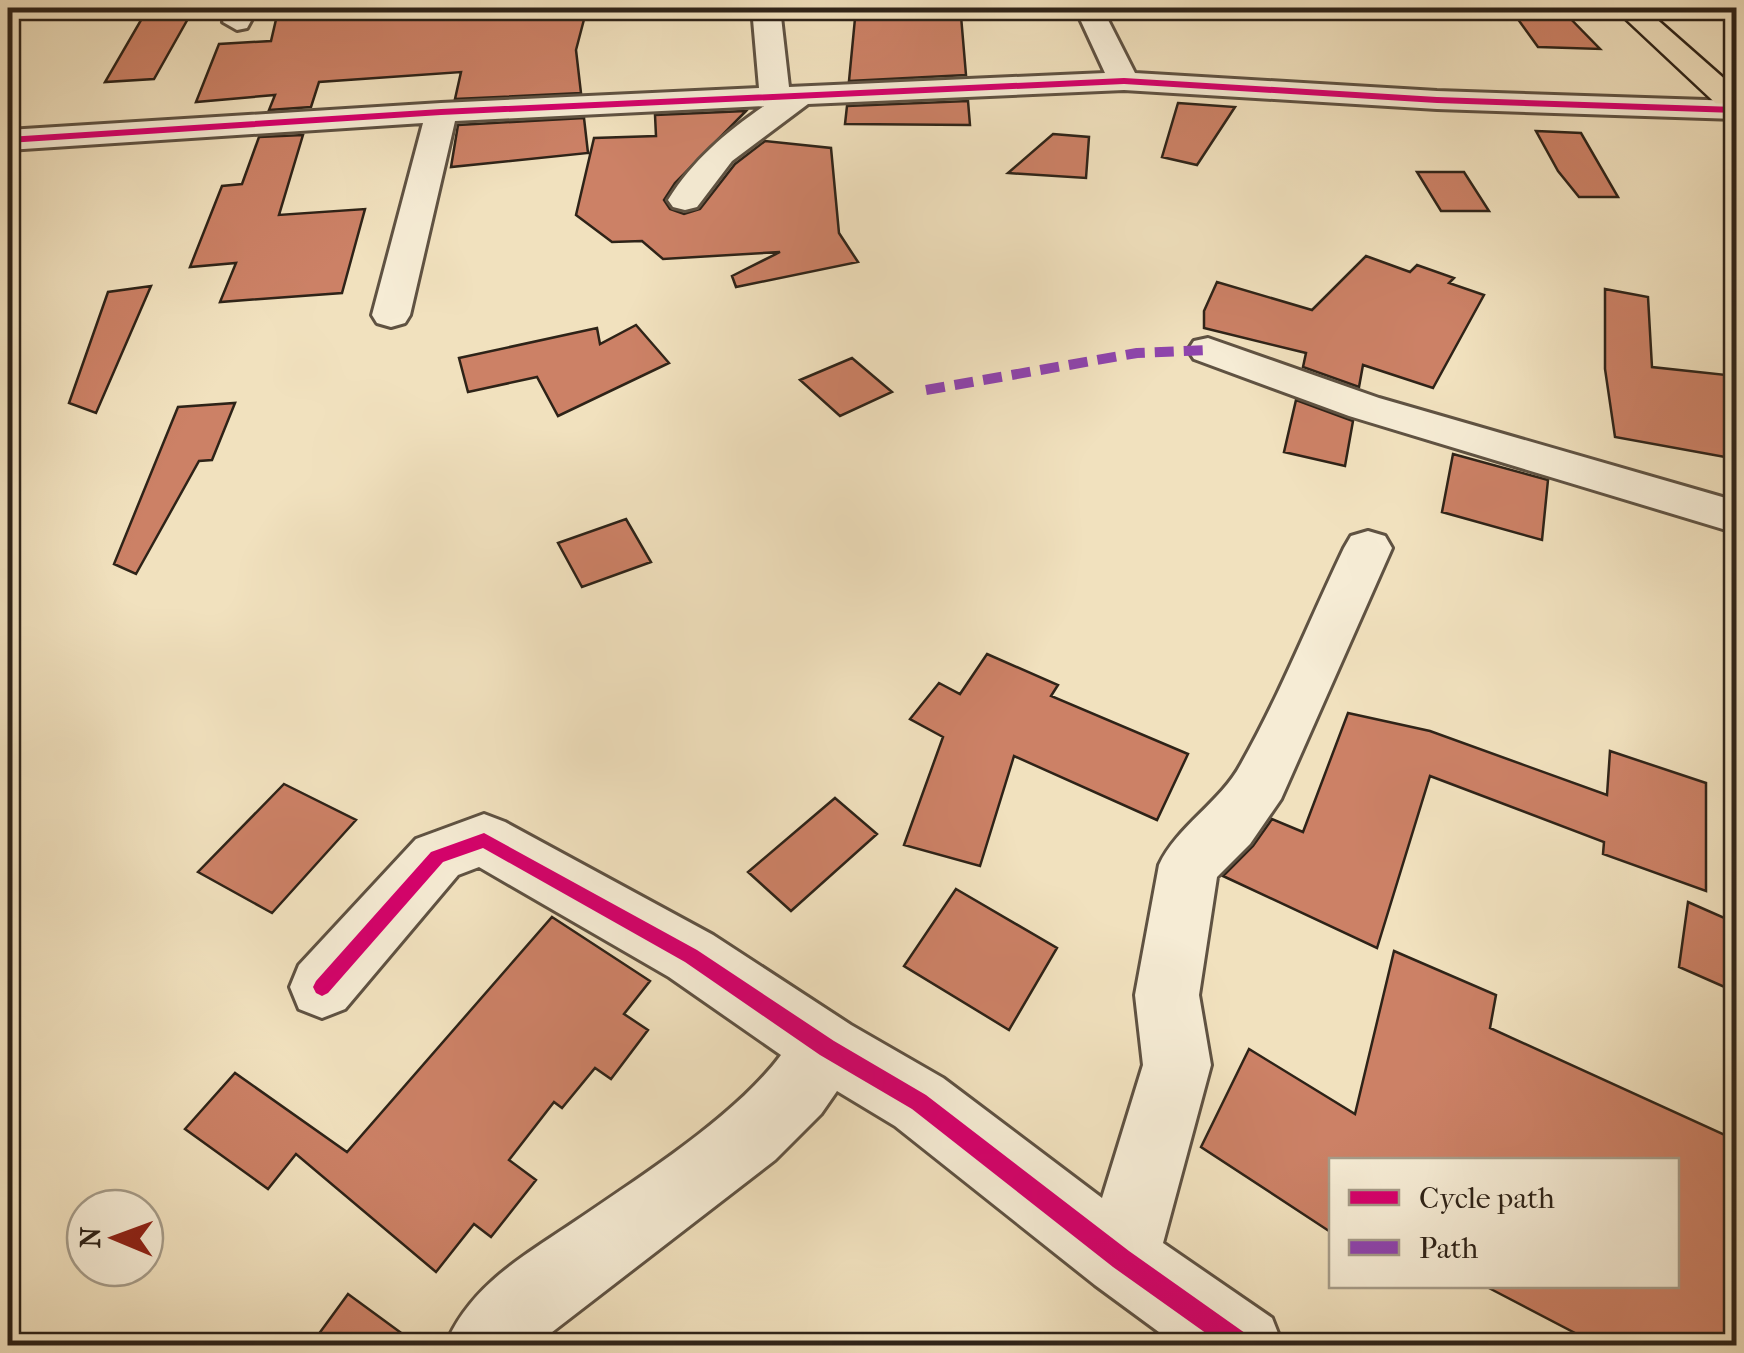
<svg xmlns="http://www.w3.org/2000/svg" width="1744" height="1353" font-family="'IM FELL French Canon',serif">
<rect width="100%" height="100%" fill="#f1e1be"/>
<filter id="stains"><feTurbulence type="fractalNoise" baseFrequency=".002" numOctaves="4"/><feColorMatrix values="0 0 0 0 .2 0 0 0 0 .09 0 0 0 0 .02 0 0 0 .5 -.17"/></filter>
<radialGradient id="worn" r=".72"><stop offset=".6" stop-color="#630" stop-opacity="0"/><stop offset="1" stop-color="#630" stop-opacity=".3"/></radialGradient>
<!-- building -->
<path fill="#cc8166" stroke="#2e2318" stroke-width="2.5" d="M148 8H194L154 79 105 82Z
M320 8H587L576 50 581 93 455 99 461 72 319 82 311 107 269 110 275 95 196 102 219 44 271 41 278 11Z
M856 8H879L885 16H961L966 75 849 81Z
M1562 10 1600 49 1538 47 1512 11Z
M968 101 970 125 845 124 847 106Z
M1178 103 1235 107 1197 165 1162 157Z
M746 111 675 183 664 200 670 209 684 214 700 209 735 164 765 141 831 148 839 233 858 262 736 287 732 276 780 252 663 259 642 241 612 242 576 215 594 138 656 136 655 115Z
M584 118 588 153 451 167 458 125Z
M1536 131 1581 133 1618 197H1579L1558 171Z
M1053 134 1089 137 1086 178 1008 173Z
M303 135 279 215 365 209 342 293 220 302 236 263 190 267 222 186 242 184 259 137Z
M1417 172H1464L1489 211H1441Z
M1366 256 1410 272 1417 265 1454 278 1449 283 1484 295 1433 388 1363 365 1359 387 1303 367 1306 353 1204 328V311L1217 282 1312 310Z
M151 286 96 413 69 403 108 292Z
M1605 289 1648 297 1652 367 1736 376V459L1615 437 1605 369Z
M636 325 669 363 558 416 537 377 468 392 459 358 597 328 600 344Z
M852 358 892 392 840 416 800 380Z
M1296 400 1353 421 1345 466 1284 452Z
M235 403 212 460 199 461 136 574 114 564 178 407Z
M1453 454 1548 480 1542 540 1442 512Z
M626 519 651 562 582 587 558 543Z
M987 654 1058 685 1051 696 1188 754 1157 820 1014 756 980 866 904 845 943 737 910 719 939 683 960 694Z
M1348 713 1430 731 1607 795 1610 751 1706 783V891L1603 854 1604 842 1430 776 1377 948 1223 876 1253 846 1272 819 1303 832Z
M284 784 356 820 272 913 198 872Z
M835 798 877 834 791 911 748 872Z
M956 889 1057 948 1009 1030 904 966Z
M1688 902 1736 923V992L1679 967Z
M552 917 650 981 624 1014 648 1030 611 1079 595 1068 562 1108 554 1102 509 1160 536 1180 491 1237 474 1224 436 1272 296 1154 268 1189 185 1129 235 1073 347 1152Z
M1394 951 1496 995 1490 1028 1736 1140V1346H1600L1485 1286H1676V1160H1332V1233L1201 1147 1249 1049 1355 1114Z
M348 1294 419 1346H310Z"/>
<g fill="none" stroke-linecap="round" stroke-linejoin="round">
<defs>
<path id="minor" d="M230 8H258L247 28 237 30 223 22Z
M752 8H780L789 87 1105 73 1075 8H1102L1135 73 1437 91 1736 101V119L1437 109 1124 90 808 104 732 161 697 207 685 210 673 207 668 200C693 160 725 133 764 106L455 121 410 315 405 323 391 327 377 323 372 315 423 123 8 150V130L441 103 759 88Z
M1208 338 1379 398 1736 501V533L1349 416 1194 359 1188 350 1194 341Z
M1368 531 1385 536 1392 548 1281 799 1250 844 1217 877 1199 995 1211 1065 1163 1243 1272 1318 1283 1346H1178L1095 1285 895 1126 837 1091 821 1114 775 1160 534 1346H445C470 1285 524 1256 577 1220 640 1177 736 1116 781 1055L669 977 479 867 458 875 345 1009 322 1018 299 1009 290 987 299 965 416 839 484 814 505 822 713 935 851 1025 943 1078 1102 1198 1143 1065 1135 995 1159 865C1177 826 1220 803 1241 764 1280 695 1310 619 1344 548L1351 536Z"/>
<path id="trunk" d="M1614 8H1644L1736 89V115L1725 112Z"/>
</defs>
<!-- minor casing -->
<use href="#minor" stroke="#5f5242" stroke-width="6"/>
<!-- trunk casing -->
<use href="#trunk" stroke="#2e2318" stroke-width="5"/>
<!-- minor -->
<use href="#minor" fill="#f6ecd5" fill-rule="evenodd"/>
<!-- trunk -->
<use href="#trunk" fill="#f1e1be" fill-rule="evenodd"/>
<!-- quiet -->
<path stroke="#8e44ad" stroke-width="10" stroke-dasharray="19 10" stroke-linecap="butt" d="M926 390 1137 353 1208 350"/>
<defs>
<path id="cycleway" d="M1124 78 1437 97 1736 107V113L1437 103 1124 84 441 115 8 143V137L441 109Z
M484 833 697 950 834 1041 926 1095 1129 1251 1252 1338 1255 1346H1224L1113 1267 912 1109 820 1055 685 962 483 848 443 862 328 993 322 996 316 993 313 987 316 981 431 852Z"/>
</defs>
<!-- cycleway casing -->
<use href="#cycleway" stroke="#f6ecd5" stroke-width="6"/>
<!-- cycleway -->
<use href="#cycleway" fill="#d6006c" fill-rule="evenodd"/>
</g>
<!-- margin -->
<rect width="1744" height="1353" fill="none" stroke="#f1e1be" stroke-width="40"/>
<rect x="10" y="10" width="1724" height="1333" fill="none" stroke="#2e2318" stroke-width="5"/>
<rect x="20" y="20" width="1704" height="1313" fill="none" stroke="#2e2318" stroke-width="2.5"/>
<!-- legend -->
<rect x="1329" y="1158" width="350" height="130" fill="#f6ecd5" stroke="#a69c89" stroke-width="2.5"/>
<rect x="1349" y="1190" width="50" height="15" fill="#d6006c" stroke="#a69c89" stroke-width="2.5"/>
<text x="1419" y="1208" font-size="30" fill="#2e2318">Cycle path</text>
<rect x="1349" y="1240" width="50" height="15" fill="#8e44ad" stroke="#a69c89" stroke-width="2.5"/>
<text x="1419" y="1258" font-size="30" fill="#2e2318">Path</text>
<!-- north arrow -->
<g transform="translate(115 1238) rotate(271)"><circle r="48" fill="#f6ecd5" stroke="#a69c89" stroke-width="2.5"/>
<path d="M0-8L18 38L0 25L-18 38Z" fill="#8f2418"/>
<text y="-15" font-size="28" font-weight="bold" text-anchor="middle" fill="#2e2318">N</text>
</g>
<rect width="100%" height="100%" filter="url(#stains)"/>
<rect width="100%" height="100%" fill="url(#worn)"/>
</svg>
